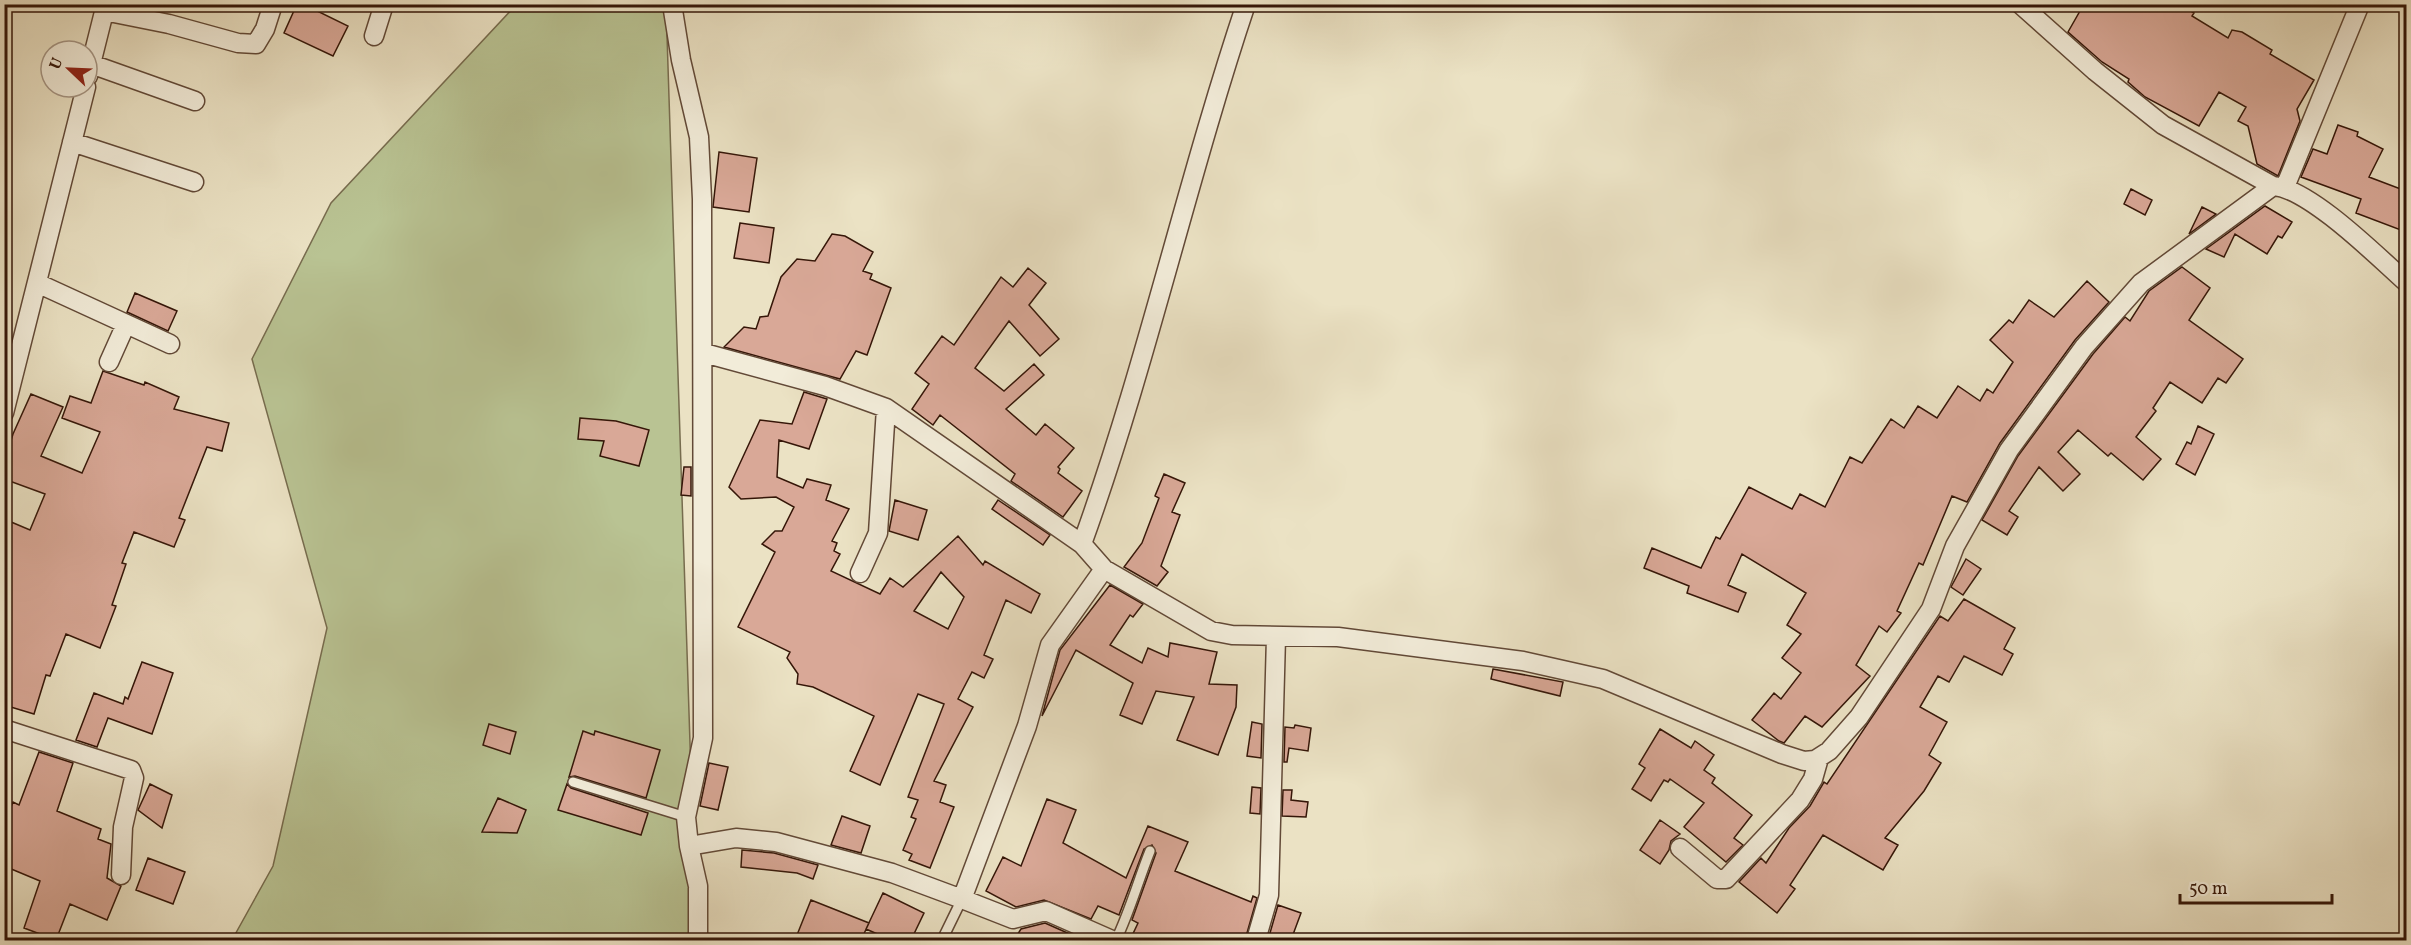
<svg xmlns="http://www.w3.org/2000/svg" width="2411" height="945" font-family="Vollkorn,serif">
<rect width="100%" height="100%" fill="#ebe2c4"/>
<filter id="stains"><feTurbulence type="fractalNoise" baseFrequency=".00333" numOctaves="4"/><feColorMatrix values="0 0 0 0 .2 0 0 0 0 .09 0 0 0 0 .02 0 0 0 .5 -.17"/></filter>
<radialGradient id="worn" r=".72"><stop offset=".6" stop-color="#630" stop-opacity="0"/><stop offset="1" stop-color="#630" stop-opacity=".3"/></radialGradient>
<!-- green -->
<path fill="#b9c393" stroke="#776c4e" stroke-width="1.5" d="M516 5H666L695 897 693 940H232L273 866 327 628 252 359 331 203Z"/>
<!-- building -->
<path fill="#d9a897" stroke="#351608" stroke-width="1.5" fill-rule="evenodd" d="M297 4H303L348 26 333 56 284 33Z
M2084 4H2180L2194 13 2192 16 2228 38 2232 30 2242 32 2272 50 2270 54 2314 80 2297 109 2300 121 2278 176 2257 164 2248 126 2238 121 2246 107 2219 92 2199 126 2145 97 2128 82 2129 79 2102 62 2068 32Z
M2338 125 2358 132 2357 136 2383 149 2369 177 2406 191V232L2356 213 2361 199 2301 177 2313 149 2327 154Z
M719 152 757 158 749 212 713 207Z
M2131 189 2152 200 2145 215 2124 204Z
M2265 206 2292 222 2282 238 2278 236 2267 254 2235 234 2224 257 2206 249Z
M2202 207 2216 214 2189 234Z
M740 223 774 228 769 263 734 258Z
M832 234 845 236 873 252 863 271 872 274 870 279 891 288 867 355 856 351 840 379 724 347 744 327 756 329 760 317 768 316 781 277 797 259 815 261Z
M2182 267 2210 288 2189 320 2243 359 2226 383 2218 378 2202 403 2170 382 2153 408 2156 411 2136 437 2161 459 2143 480 2111 453 2108 456 2078 430 2058 452 2080 474 2063 491 2039 467 2009 511 2018 517 2007 535 1982 520 2018 456 2093 354 2125 317 2130 321 2149 291Z
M1028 268 1046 283 1029 305 1059 339 1040 356 1009 321 975 368 1004 391 1034 364 1044 375 1006 409 1036 435 1045 424 1074 448 1058 467 1060 469 1058 473 1082 491 1063 517 1011 481 1015 474 940 415 933 425 912 409 929 384 915 373 942 336 954 345 1001 277 1013 287Z
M2087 281 2109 302 2075 340 2000 443 1967 502 1952 496 1923 565 1919 563 1897 611 1901 613 1887 632 1879 626 1856 665 1870 676 1822 727 1805 716 1784 743 1779 741 1752 720 1774 693 1781 699 1801 673 1782 658 1801 634 1787 625 1806 593 1742 554 1728 585 1746 593 1738 612 1687 593 1689 586 1644 568 1652 548 1701 568 1716 537 1720 539 1749 487 1792 509 1800 494 1825 507 1850 457 1862 463 1891 419 1904 428 1918 406 1937 418 1958 386 1980 401 1987 389 1993 393 2013 362 1990 340 2009 320 2013 323 2029 300 2054 317Z
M135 293 177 311 168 331 127 312Z
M103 371 144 385 145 382 179 397 174 409 229 423 222 451 207 447 179 518 185 520 174 547 134 532 122 563 126 564 112 605 116 606 100 648 66 634 50 676 46 675 34 714 4 705V519L30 530 45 494 4 479V464L13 434 31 394 63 407 41 456 82 473 100 432 62 418 70 396 91 403Z
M804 392 827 399 809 449 779 440 777 477 803 488 807 479 831 485 826 500 849 509 832 541 837 543 834 551 840 554 831 571 880 594 890 578 903 587 958 536 983 565 985 561 1040 594 1031 613 1006 600 984 655 993 659 984 678 972 672 958 699 973 707 934 781 946 785 940 802 954 807 930 868 909 860 912 854 903 850 916 819 911 817 918 800 908 797 944 704 918 694 880 785 850 771 874 716 813 687 797 684 798 674 787 658 790 652 738 627 775 552 762 544 775 531H782L794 507 776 497 741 499 729 487 760 420 792 424ZM941 572 964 597 948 629 914 611Z
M580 418 616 421 649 430 639 466 600 456 604 441 578 439Z
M2198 426 2214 434 2195 475 2176 464 2187 442 2191 444Z
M684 467H691V496L681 495Z
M1164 474 1185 483 1172 512 1180 515 1161 566 1168 572 1157 586 1124 567 1142 543 1159 498 1155 496Z
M895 500 927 510 918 540 889 531Z
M998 500 1050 535 1043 545 992 509Z
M1966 559 1981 569 1963 595 1951 587Z
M1110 585 1143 604 1133 617 1130 615 1110 645 1142 663 1148 648 1168 657 1170 643 1217 652 1209 684 1237 685 1236 707 1218 755 1177 740 1194 697 1156 691 1142 724 1120 715 1133 683 1076 650 1042 716 1060 650Z
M1964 599 2015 628 2004 649 2013 654 2002 675 1964 656 1949 682 1938 676 1920 707 1947 722 1929 755 1941 763 1924 791 1885 838 1898 845 1883 870 1823 835 1790 885 1795 889 1777 913 1739 882 1761 858 1766 863 1789 828 1810 806 1824 782 1827 784 1940 616 1948 621Z
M142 662 173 673 152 734 108 718 97 747 76 740 94 693 123 704 125 697 128 699Z
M1493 669 1563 682 1560 696 1491 679Z
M1252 722 1262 724 1261 758 1247 756Z
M489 724 516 732 510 754 483 745Z
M1295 725 1311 728 1308 751 1289 748 1287 762H1284L1285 727 1294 728Z
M1660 729 1691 748 1695 741 1714 755 1704 770 1715 778 1712 783 1752 815 1734 838 1743 845 1726 862 1684 827 1704 803 1670 779 1668 782 1664 780 1651 801 1632 789 1645 768 1639 764Z
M583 731 594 735 595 731 660 750 646 798 575 776 569 777Z
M39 752 73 763 57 811 101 829 98 839 111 844 107 878 121 886 107 920 70 904 56 940 24 928 40 881 4 866V823L13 802 19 805Z
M709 763 728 767 718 810 700 806Z
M150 784 172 795 162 828 138 810Z
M567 784 571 788 648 813 641 835 558 810Z
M1252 787 1261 788 1260 814 1250 813Z
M1283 790H1292L1291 800 1308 802 1306 817 1282 816Z
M498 798 526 810 517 833 482 832Z
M1047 799 1076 810 1063 843 1126 878 1148 826 1188 842 1175 871 1251 902 1253 896 1257 898 1245 940H1130L1138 923 1132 920 1156 853 1152 845 1144 849 1119 915 1098 906 1091 919 1044 900 1016 907 986 891 1003 857 1021 866Z
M842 816 870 826 861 853 831 845Z
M1660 820 1680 834 1671 841 1669 850 1660 864 1640 850Z
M742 850 774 853 818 865 813 879 797 873 741 867Z
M148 858 185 872 173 904 136 890Z
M883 893 924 913 911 940H891L866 929Z
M811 900 869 923 861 940H795Z
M1278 905 1301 913 1291 940H1268Z
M1045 923 1081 939 1014 940 1021 929Z"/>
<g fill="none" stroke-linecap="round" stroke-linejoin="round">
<defs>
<path id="lane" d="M573 782 686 817
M942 940 962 899
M1116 940C1130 911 1138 881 1150 851"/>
<path id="street" d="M672 4 681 60 699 137 702 199 703 738 686 817 689 846 698 886V940
M2020 4 2095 71 2163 125 2273 186C2309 188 2378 257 2406 282
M104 11 169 24 238 43 256 44 265 29 273 4
M374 36 384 4
M91 64 195 101
M88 76 106 4
M72 142 194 182
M2285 187 2360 4
M37 283 170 344
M704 353 825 386 886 408 1082 544 1104 569 1211 631 1232 635 1338 637 1523 661 1603 679 1782 754 1804 761 1815 760 1829 751 1859 717 1931 609 1955 546 2009 450 2084 347 2141 283 2273 186
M109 362 126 324
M4 413 86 87
M1082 544C1146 367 1186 183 1246 4
M860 573 878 533 886 408
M4 729 131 770 134 778 123 827 121 875
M689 846 736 838 776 842 892 873 962 899 1027 726 1050 645 1104 569
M1680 848 1717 879H1726L1800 800 1813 779 1819 758
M962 899 1013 919 1046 911 1112 940
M1256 940 1269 895 1276 637"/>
</defs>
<!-- lane casing -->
<use href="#lane" stroke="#624937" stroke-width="12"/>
<!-- street casing -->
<use href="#street" stroke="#624937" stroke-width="21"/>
<!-- lane -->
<use href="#lane" stroke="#f2ecd9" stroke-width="9"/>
<!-- street -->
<use href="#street" stroke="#f2ecd9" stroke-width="18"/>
</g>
<!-- margin -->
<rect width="2411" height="945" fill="none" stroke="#ebe2c4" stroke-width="24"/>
<rect x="6" y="6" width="2399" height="933" fill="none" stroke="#351608" stroke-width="3"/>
<rect x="12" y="12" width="2387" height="921" fill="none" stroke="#351608" stroke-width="1.5"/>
<!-- north arrow -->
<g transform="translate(69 69) rotate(293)"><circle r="28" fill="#f2ecd9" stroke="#a69685" stroke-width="1.5"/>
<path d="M0-4.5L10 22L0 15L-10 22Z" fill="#8f2418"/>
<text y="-9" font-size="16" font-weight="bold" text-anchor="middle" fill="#351608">U</text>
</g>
<!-- scale -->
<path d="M2180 894v9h152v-9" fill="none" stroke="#351608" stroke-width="3"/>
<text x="2189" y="894" font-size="18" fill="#351608" stroke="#f2ecd9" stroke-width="4.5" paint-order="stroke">50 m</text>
<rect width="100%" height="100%" filter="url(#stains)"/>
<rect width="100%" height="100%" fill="url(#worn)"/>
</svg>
